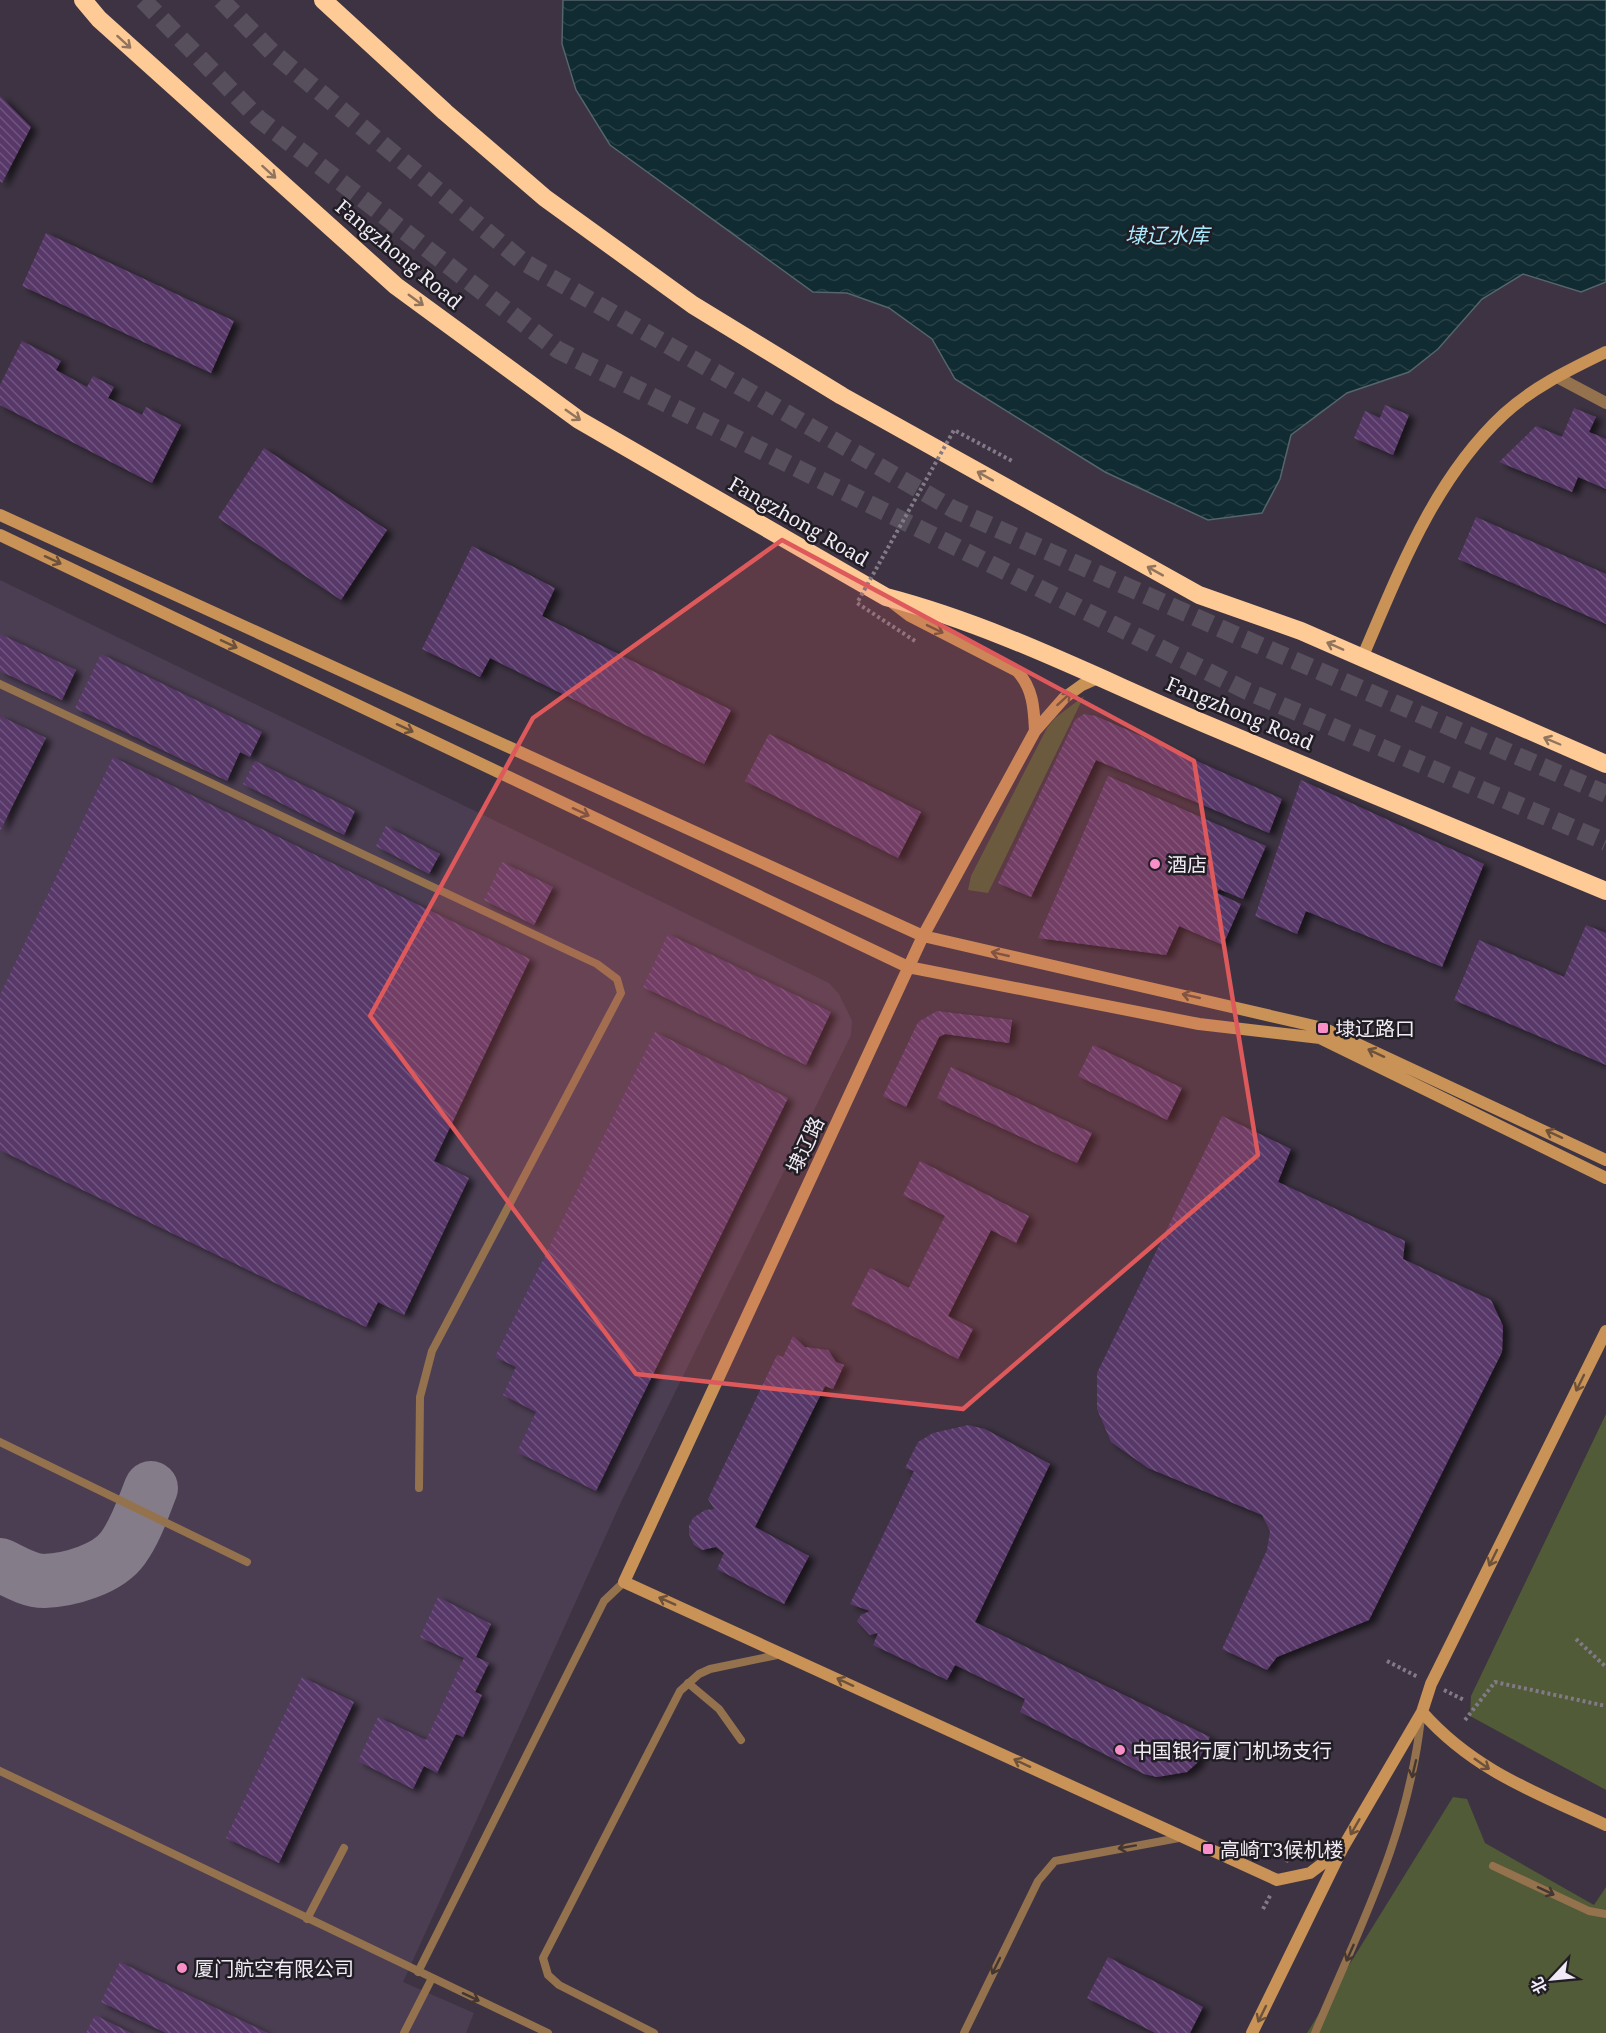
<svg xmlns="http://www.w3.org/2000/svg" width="1606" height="2033" font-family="'Noto Serif','Noto Sans SC',serif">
<defs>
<pattern id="water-waves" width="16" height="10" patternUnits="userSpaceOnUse" patternTransform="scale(1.5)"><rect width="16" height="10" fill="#102b32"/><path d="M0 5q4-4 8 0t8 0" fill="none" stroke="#284046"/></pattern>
<pattern id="building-back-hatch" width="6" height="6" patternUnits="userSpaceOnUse" patternTransform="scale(1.5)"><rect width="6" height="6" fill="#583769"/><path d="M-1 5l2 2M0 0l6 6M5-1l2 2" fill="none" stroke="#70547f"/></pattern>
<filter id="shadow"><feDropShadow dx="6" dy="3.5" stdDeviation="3" flood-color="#0009"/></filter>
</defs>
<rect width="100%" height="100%" fill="#3d3342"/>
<!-- built -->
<path fill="#4b3e52" d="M0 580 829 983 839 994 852 1021 851 1035 622 1500 403 1982 474 2013 466 2033H0Z"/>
<!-- park -->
<path fill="#515b37" d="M1084 696 988 893 968 890 971 876 1047 728 1055 718Z
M1606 1414V1790L1470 1716 1471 1696Z
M1453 1797 1467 1799 1485 1843 1594 1905 1606 1887V2033H1307Z"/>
<!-- water -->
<path fill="url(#water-waves)" stroke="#54656c" stroke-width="1.5" d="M563 0H1606V282L1581 292 1523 274 1482 299 1438 349 1409 372 1347 393 1291 435 1280 479 1262 513 1208 520 1105 472 955 379 932 339 889 308 847 293 813 292 610 145 576 90 562 44Z"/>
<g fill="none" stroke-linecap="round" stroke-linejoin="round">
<!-- taxiway -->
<path stroke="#847c88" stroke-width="54" d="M0 1565C13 1571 29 1581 44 1581 70 1580 108 1569 123 1548 136 1530 143 1508 151 1488"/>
</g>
<!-- building -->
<path fill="url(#building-back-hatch)" filter="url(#shadow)" d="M0 96 31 127 2 183 0 181Z
M46 233 234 321 211 373 22 286Z
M22 341 61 361 56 370 87 387 93 376 114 387 108 398 142 415 146 407 181 425 152 483 0 405V385Z
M1385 405 1409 415 1393 455 1354 438 1365 411 1380 418Z
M1574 408 1596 417 1589 432 1606 439V489L1578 477 1572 492 1499 462 1536 426 1562 437Z
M264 448 387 530 341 600 218 518Z
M1476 517 1606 574V624L1458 559Z
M472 546 555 588 542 616 731 710 704 764 490 658 480 677 422 649Z
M0 634 76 670 62 700 0 671Z
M101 654 262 732 250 757 240 752 227 781 75 708Z
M1084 714 1096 716 1282 799 1269 833 1096 760 1031 897 998 883 1075 720Z
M0 716 46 738 0 831Z
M769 734 921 812 898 858 745 781Z
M113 757 530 959 434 1161 469 1178 404 1315 378 1302 366 1327 0 1150V995Z
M255 761 355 811 344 835 243 784Z
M1108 776 1266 846 1243 899 1219 889 1217 893 1241 904 1223 945 1179 926 1166 955 1038 938Z
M1301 780 1484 864 1442 967 1306 911 1297 934 1255 916Z
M386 826 440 854 429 874 376 846Z
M502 862 553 887 534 925 484 900Z
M1586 925 1606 933V1065L1454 1000 1479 940 1564 977Z
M668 934 831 1012 806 1065 643 987Z
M937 1011 1012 1020 1009 1043 945 1034 939 1037 906 1107 883 1096 918 1022Z
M655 1032 788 1098 596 1491 517 1452 536 1412 503 1395 516 1367 495 1357Z
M1093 1045 1182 1088 1167 1120 1078 1076Z
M951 1067 1092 1133 1077 1163 937 1098Z
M1222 1116 1291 1149 1278 1182 1405 1241 1403 1259 1491 1300 1503 1326 1502 1352 1369 1620 1277 1657 1267 1670 1222 1649 1267 1550 1270 1531 1262 1515 1148 1468 1111 1442 1097 1409V1373Z
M920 1161 1029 1216 1016 1243 991 1230 948 1316 973 1329 958 1359 851 1305 870 1268 909 1288 945 1216 903 1195Z
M793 1336 805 1347 828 1350 836 1362 844 1365 833 1389 825 1386 755 1527 809 1556 784 1604 717 1569 724 1553 716 1547 702 1550 694 1545 689 1534V1526L693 1518 705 1510 714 1509 708 1499 777 1355 783 1357Z
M968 1425 985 1429 1050 1464 975 1622 1210 1737 1197 1763 1187 1772 1157 1777 1144 1774 1020 1712 1025 1699 955 1665 947 1680 873 1645 878 1633 870 1635 857 1621 861 1615 870 1611 850 1604 914 1471 905 1468 918 1442 933 1433Z
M438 1597 491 1624 476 1657 489 1663 475 1692 482 1695 463 1737 456 1734 437 1773 424 1766 413 1789 358 1761 378 1717 426 1740 464 1658 420 1637Z
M302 1677 354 1702 279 1863 226 1838Z
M1108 1957 1203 2007 1190 2033H1155L1087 1998Z
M120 1962 268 2033H166L101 2002Z
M95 2015 131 2033H86Z"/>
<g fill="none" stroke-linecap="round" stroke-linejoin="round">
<!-- highway-tunnel -->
<path stroke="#584f5d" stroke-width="18" stroke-dasharray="18 9" stroke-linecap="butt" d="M143 0 259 119 558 350 1247 691 1606 842
M221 0 272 52 522 261 953 509 1240 637 1606 794"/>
<!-- path -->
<path stroke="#837a87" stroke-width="4" stroke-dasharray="3 3" stroke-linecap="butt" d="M1576 1639 1606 1667
M1387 1661 1418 1677
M1444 1690 1464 1700
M1465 1720 1495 1682 1606 1706
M1286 1862 1295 1844
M1263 1909 1271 1894"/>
<!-- lane -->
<path stroke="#95724e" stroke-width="8" d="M0 684 597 964 617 979 621 993 432 1351 420 1397 419 1488
M0 1442 247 1562
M688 1683 719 1709 741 1740
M0 1771 548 2033
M1493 1866 1589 1911 1606 1914
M307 1919 344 1848
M418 1972 604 1601 624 1582
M404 2033 432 1978
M654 2033 559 1985 548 1975 543 1958 680 1691 699 1674 710 1669 782 1654
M964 2033 1038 1881 1055 1861 1184 1837
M1315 2033C1360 1926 1408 1836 1421 1718"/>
<!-- street -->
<path stroke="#95724e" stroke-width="12" d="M1557 377 1606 403"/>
<!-- secondary -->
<path stroke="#c99257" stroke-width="12" d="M0 515 923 936 1323 1028 1606 1160
M0 535 908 967 1199 1024 1320 1038 1606 1178
M893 603 910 616 1017 671C1033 688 1034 708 1035 731
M1362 658C1399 572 1434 479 1504 414 1533 387 1571 369 1606 352
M1100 677 1082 685 1064 698 1035 731 923 936 624 1582 1277 1880 1310 1873 1342 1849
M1422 1712C1474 1771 1537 1793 1606 1825
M1252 2033 1342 1849 1422 1712 1431 1684 1606 1331"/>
<!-- highway -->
<path stroke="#feca96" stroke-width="18" d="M83 0 99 19 396 286 579 420 886 597C997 626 1097 678 1203 723 1337 780 1471 835 1606 891
M323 0 445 112 545 198 693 305 842 396 1199 595 1301 631 1606 764"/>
<!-- path-bridge -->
<path stroke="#837a87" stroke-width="4" stroke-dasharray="3 3" stroke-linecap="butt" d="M915 641 857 603 954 430 1014 462"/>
</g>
<!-- one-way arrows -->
<defs><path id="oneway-shaft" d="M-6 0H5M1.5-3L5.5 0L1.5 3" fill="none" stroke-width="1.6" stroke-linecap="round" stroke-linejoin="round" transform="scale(1.5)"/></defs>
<g stroke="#90745d">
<use href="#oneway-shaft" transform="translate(124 42) rotate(42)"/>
<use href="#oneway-shaft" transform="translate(269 172) rotate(42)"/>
<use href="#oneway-shaft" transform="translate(416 300) rotate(36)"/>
<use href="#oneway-shaft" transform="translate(573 415) rotate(35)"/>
<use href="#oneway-shaft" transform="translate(985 476) rotate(-151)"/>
<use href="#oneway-shaft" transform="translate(1155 571) rotate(-151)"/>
<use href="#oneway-shaft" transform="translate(1335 646) rotate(-156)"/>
<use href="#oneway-shaft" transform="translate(1552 741) rotate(-157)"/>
</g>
<g stroke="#6d523b">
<use href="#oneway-shaft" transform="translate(53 560) rotate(25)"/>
<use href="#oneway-shaft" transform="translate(935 629) rotate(26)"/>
<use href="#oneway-shaft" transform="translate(229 644) rotate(25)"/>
<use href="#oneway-shaft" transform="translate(1064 699) rotate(-42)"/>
<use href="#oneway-shaft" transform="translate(405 728) rotate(25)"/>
<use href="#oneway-shaft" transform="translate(581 812) rotate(25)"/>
<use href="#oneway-shaft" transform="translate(1000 954) rotate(-167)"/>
<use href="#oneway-shaft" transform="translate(1191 996) rotate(-167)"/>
<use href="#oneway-shaft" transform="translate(1376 1053) rotate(-155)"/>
<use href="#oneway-shaft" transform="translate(1554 1134) rotate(-155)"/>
<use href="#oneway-shaft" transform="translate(1580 1383) rotate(116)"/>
<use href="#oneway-shaft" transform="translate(1493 1558) rotate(116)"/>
<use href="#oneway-shaft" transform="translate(667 1601) rotate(-156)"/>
<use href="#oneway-shaft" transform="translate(845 1682) rotate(-155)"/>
<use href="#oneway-shaft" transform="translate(1022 1763) rotate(-155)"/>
<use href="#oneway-shaft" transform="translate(1482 1764) rotate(35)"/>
<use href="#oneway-shaft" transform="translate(1355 1827) rotate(120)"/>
<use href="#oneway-shaft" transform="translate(1262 2014) rotate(116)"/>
</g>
<g stroke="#443731">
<use href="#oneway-shaft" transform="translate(1414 1769) rotate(103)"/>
<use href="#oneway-shaft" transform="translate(1127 1847) rotate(170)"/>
<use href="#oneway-shaft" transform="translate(1546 1891) rotate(25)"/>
<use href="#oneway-shaft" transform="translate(1350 1953) rotate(114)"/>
<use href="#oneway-shaft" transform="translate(996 1966) rotate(116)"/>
<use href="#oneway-shaft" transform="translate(471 1997) rotate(25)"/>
</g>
<!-- marked area -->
<path fill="#dd595b" fill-opacity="0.2" stroke="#dd595b" stroke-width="4.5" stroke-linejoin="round" d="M782 540 1194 761 1258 1155 963 1409 636 1374 370 1016 533 718Z"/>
<!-- markers -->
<g fill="#f98fc8" stroke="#211d24" stroke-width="2">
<circle cx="1155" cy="864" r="6"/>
<rect x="1317" y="1022" width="12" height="12" rx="3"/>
<circle cx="1120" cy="1750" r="6"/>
<rect x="1202" y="1843" width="12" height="12" rx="3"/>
<circle cx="182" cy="1968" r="6"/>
</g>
<g text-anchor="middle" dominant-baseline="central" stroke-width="5" stroke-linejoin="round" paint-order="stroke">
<!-- street labels -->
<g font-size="20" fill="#f1ebf5" stroke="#211d24">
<text transform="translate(399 254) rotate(40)">Fangzhong Road</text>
<text transform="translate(799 521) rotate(30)">Fangzhong Road</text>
<text transform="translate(1240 713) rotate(23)">Fangzhong Road</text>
<text transform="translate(805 1145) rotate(-65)">埭辽路</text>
</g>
<!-- poi labels -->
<g font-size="20" fill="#f1ebf5" stroke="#211d24" text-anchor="start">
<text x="1167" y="864">酒店</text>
<text x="1335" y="1028">埭辽路口</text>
<text x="1132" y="1750">中国银行厦门机场支行</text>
<text x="1220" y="1849">高崎T3候机楼</text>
<text x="194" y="1968">厦门航空有限公司</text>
</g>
<!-- water labels -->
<g font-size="21" font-style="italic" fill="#a8eafd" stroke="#211d24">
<text x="1167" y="235">埭辽水库</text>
</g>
</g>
<!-- north arrow -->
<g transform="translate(1552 1979) rotate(244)" stroke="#211d24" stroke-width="4.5" paint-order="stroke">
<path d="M0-4.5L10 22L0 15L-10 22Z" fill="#f1ebf5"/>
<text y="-9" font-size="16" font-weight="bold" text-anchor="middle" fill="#f1ebf5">北</text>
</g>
</svg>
